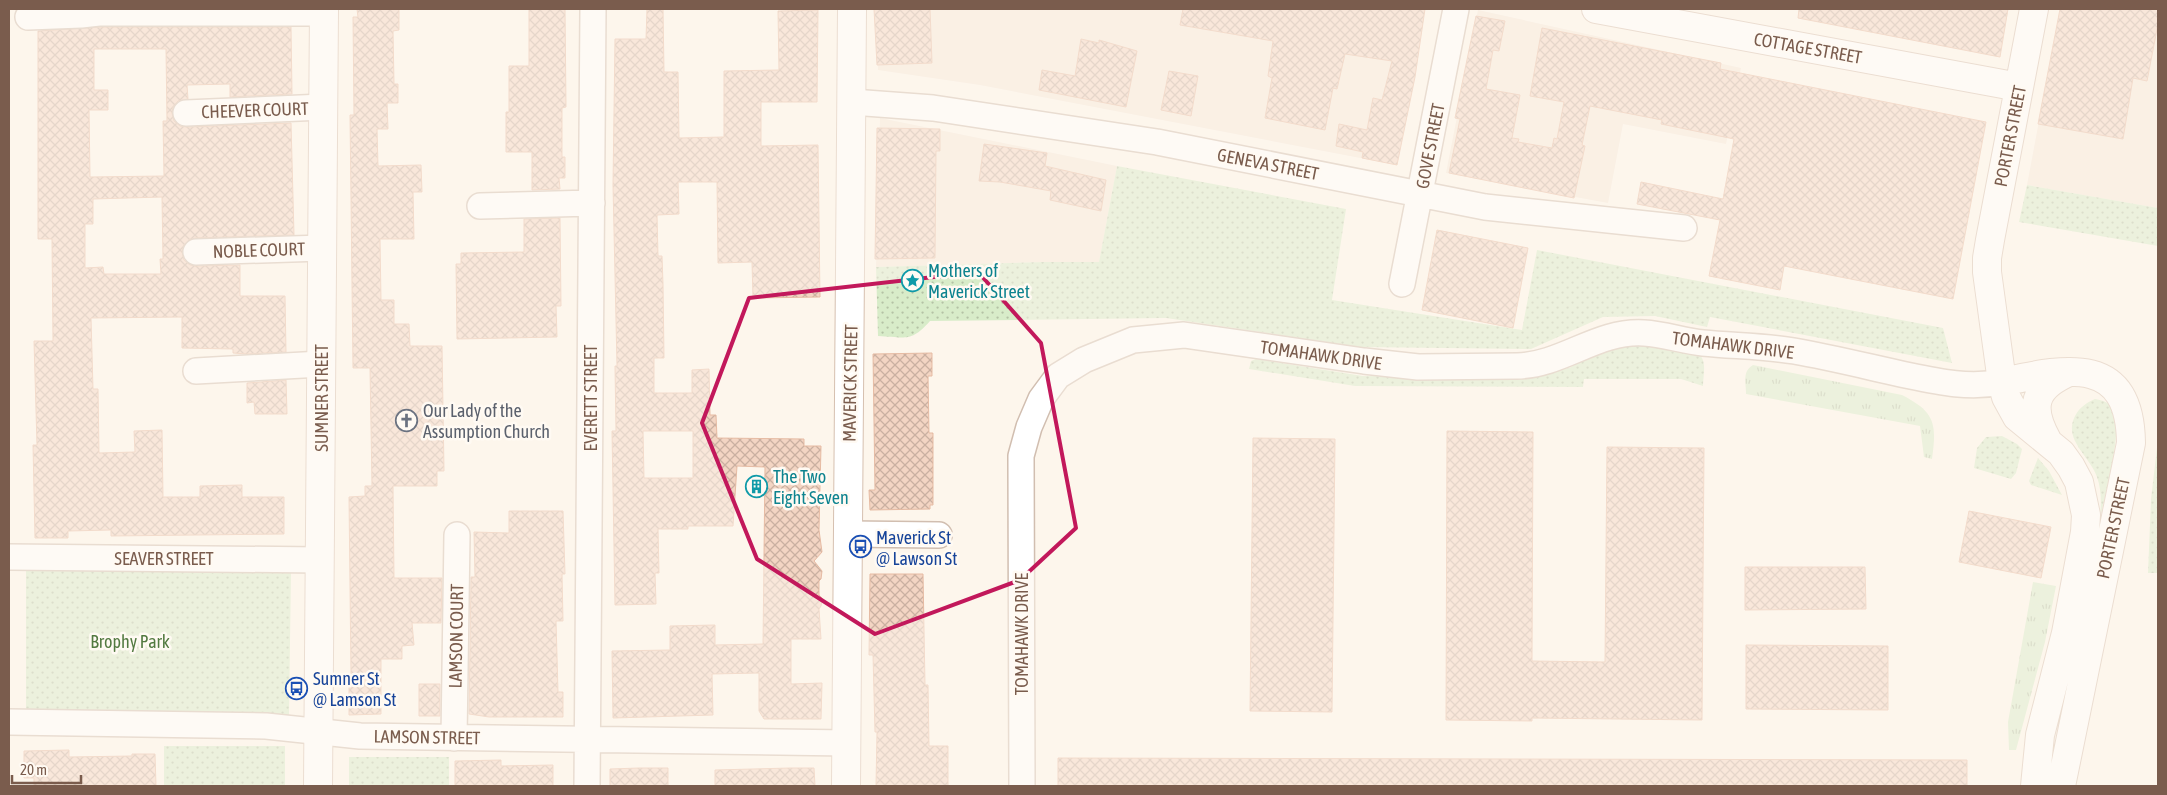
<svg xmlns="http://www.w3.org/2000/svg" width="2167" height="795" font-family="'Asap Condensed',sans-serif">
<defs>
<pattern id="grass-tufts" width="24" height="20" patternUnits="userSpaceOnUse" patternTransform="scale(1.25)"><rect width="24" height="20" fill="#d8ecc9"/><path d="M3 7l-1-3M5 7V3M7 7l1-3M15 17l-1-3M17 17v-4M19 17l1-3" fill="none" stroke="#b4c2a5"/></pattern>
<pattern id="park-dots" width="8" height="8" patternUnits="userSpaceOnUse" patternTransform="scale(1.25)"><rect width="8" height="8" fill="#d8ecc9"/><path d="M2 2h.1M6 6h.1" fill="none" stroke="#b4c2a5" stroke-width="1.8" stroke-linecap="round"/></pattern>
<pattern id="building-cross-hatch" width="8" height="8" patternUnits="userSpaceOnUse" patternTransform="scale(1.25)"><rect width="8" height="8" fill="#f3d5c3"/><path d="M0 0l8 8M0 8l8-8" fill="none" stroke="#cab0a1"/></pattern>
</defs>
<rect width="100%" height="100%" fill="#fdf6ec"/>
<!-- residential -->
<path fill="#f5e8da" d="M877 9H1425L1397 165 980 85 878 70Z
M2060 9H2158V208L2027 185Z
M1478 10 1741 68 1726 144 1623 124 1608 203 1446 173Z
M880 118 1117 166 1099 262H1045L876 267Z"/>
<!-- grass -->
<path fill="url(#grass-tufts)" d="M1753 365 1902 395C1935 412 1937 423 1932 459L1924 457 1920 426 1746 394C1746 383 1742 371 1753 365Z
M2033 582 2056 586 2045 642 2016 750H2009L2008 722Z"/>
<!-- park -->
<path fill="url(#park-dots)" d="M1117 166 1346 209 1332 300 1522 330 1537 250 1943 328 1952 363 1710 317 1707 327 1655 316 1603 317 1531 349 1360 347 1166 318 930 321C911 343 905 337 878 336L876 267 1045 262H1099Z
M2027 185 2158 208V246L2019 222Z
M1633 345 1697 353C1708 359 1703 375 1703 386L1681 379H1584L1583 387 1355 386 1249 369 1251 361 1256 359 1363 376 1534 378 1569 368 1599 353Z
M2095 399C2102 400 2111 403 2114 410 2123 429 2105 497 2100 519 2101 505 2102 491 2097 477 2089 455 2063 440 2075 416 2080 407 2086 403 2095 399Z
M2002 436 2017 444 2022 449 2016 473 2011 479 1974 468 1977 448 1986 437Z
M2158 439V573H2148L2151 499Z
M2038 458 2049 471 2062 495 2031 485 2029 481Z
M26 570 291 572 289 715 26 709Z
M164 746H285V786H164Z
M349 757H449V786H349Z"/>
<!-- building -->
<path fill="url(#building-cross-hatch)" stroke="#e6bba3" fill-rule="evenodd" d="M357 9H399V30L393 31 394 84H398V103H387L388 129H377L378 166 421 165 422 192H413L414 239H380L381 300H394V324H409L410 346H442L444 471H437V486H393L394 578H442L441 623H412L414 645 402 646V659H381V714L349 715V676H351L349 497 365 496V486H372L370 368H353L350 115H354L353 17H358Z
M529 9H565L566 107 562 108V157H565V178H559L560 189 532 190V152H506V112H509V66H529Z
M647 9H663L664 72H678L679 138 724 137V71L779 70 778 11 818 10 817 102H761V146L818 145 820 297 753 298 752 262 718 263 717 182H678L679 214 657 215 658 256H662L663 284 664 358H654V393H692V370L709 369 710 415H716L717 438 804 439V446H821L819 530 822 552 814 561 822 571 821 579 819 581V595L822 598 821 606 819 609 821 639H791V684L822 683 821 719H764L759 711V673L712 674 713 715 613 718 612 651 670 650V626L715 625V645L763 644 765 467 737 466 733 526H688V529H658L659 573H655L656 604 615 605 612 431H616L615 366H617L613 185 615 39H646ZM643 431H693V478H644Z
M874 9H930L932 63 877 65Z
M1183 9H1425L1415 77 1397 165 1362 158 1363 152 1336 146 1339 124 1367 130 1373 98 1382 100 1392 61 1345 54 1337 89 1333 88 1325 130 1265 118 1272 78 1268 76 1273 41 1180 25Z
M1799 9H2008L2000 57 1798 18Z
M2060 9H2158V24L2147 81 2133 78 2123 139 2038 124Z
M1476 16 1505 21 1499 51 1493 50 1486 89 1520 95 1512 138 1519 139 1518 142 1552 148 1554 138 1557 139 1564 102 1530 96 1542 28 1721 63 1720 69 1986 122 1953 299 1784 266 1780 290 1709 276 1720 220 1637 204 1641 182 1723 199 1734 139 1661 124 1662 120 1590 106 1582 145 1585 146 1574 198 1449 173 1460 119 1455 118Z
M100 27H291L292 94 230 97V84L187 85 188 99 178 101 173 107 172 113 174 121 180 126 187 127 291 123 294 235 195 238 189 240 184 245 182 252 184 260 190 265 196 266 240 265V296H285L286 352 247 354 233 353V349L182 348V317L91 318 93 389H98L99 453 135 452 134 431 162 430 163 497H200V486L242 485V497H284V534L111 536V530L68 531V538H35L33 445H37L34 341H53L52 239H38V31ZM94 49H166L167 121H163L164 176 90 177 89 110H108V90H94ZM162 197 163 259H160L161 274H104L103 267 85 268V224H93V199Z
M1081 39 1099 43V40L1137 51 1126 107 1039 90 1042 70 1075 76Z
M1169 71 1198 76 1191 116 1161 110Z
M877 128 940 129V151H936L935 258 875 259Z
M984 144 1047 153 1045 166 1106 180 1101 211 1050 200 1051 191 1000 182 979 181Z
M560 218 561 306H556L557 337 457 339 456 264H461V253L524 252V219Z
M1437 230 1528 248 1513 328 1422 310Z
M932 353V376H928L929 433H933V505H930V509L870 510 869 490H875L873 354Z
M286 380 287 414H255L254 402 247 403V383Z
M1447 431 1533 432 1532 661 1605 662 1607 447 1704 448 1702 720 1532 718V721L1446 720Z
M1253 438 1335 439 1332 712 1250 711Z
M509 511H563L565 574H562L563 621H556L558 692H563V717H489L469 714 471 577H475L474 532 509 533Z
M1969 511 2051 527 2041 578 1959 562Z
M1745 567H1865L1866 609 1745 610Z
M870 574H923L925 685H928L929 746H948V786H876L877 732H875L873 655H869Z
M1746 645 1888 646V710L1746 709Z
M419 684H440V716H419Z
M69 750V757L132 756V754H155L156 786H34V778H24V751Z
M1058 758 1967 760V786H1058Z
M501 760V766L553 765V786H455V761Z
M639 768H668V786H610V769Z
M790 768H814L815 786H715V770Z"/>
<g fill="none" stroke-linecap="round" stroke-linejoin="round">
<defs>
<path id="street" d="M28 17 81 15 99 13H324
M852 102 933 108 1157 142 1485 207 1684 228
M186 113 323 107
M480 206 592 203
M196 252 322 248
M1402 284 1456 9
M196 371 321 364
M848 534 939 535
M9 557 320 560
M9 722 266 726 360 736 847 743
M454 738 457 535
M587 786 593 9
M1022 786 1021 456 1029 427 1041 399 1058 376 1084 360 1133 340 1184 335 1364 361 1418 367 1517 366C1563 365 1597 330 1644 333 1664 334 1683 341 1703 343 1733 346 1764 346 1794 351 1829 357 1865 366 1901 374 1935 381 1967 389 2002 382"/>
<path id="secondary" d="M1596 9 2019 87
M2034 9 1990 240 1987 258V272L2002 382 2006 397 2017 417 2061 453 2071 467 2079 482 2086 515 2085 532 2066 633 2040 735 2035 786
M2002 382C2064 369 2130 353 2131 443L2061 786
M2047 440C2029 407 2033 388 2069 372
M318 786 324 9
M846 786 852 9"/>
</defs>
<!-- street casing -->
<use href="#street" stroke="#d1beb0" stroke-width="28"/>
<!-- secondary casing -->
<use href="#secondary" stroke="#d6c0b0" stroke-width="30"/>
<!-- street -->
<use href="#street" stroke="#fff" stroke-width="25"/>
<!-- secondary -->
<use href="#secondary" stroke="#fff" stroke-width="28"/>
</g>
<!-- marked area -->
<path d="M0 0H2167V795H0ZM978 272 1041 343 1076 528 1020 580 875 634 757 559 702 423 749 298Z" fill="#fdf6ec" fill-opacity=".55" fill-rule="evenodd"/>
<path fill="none" stroke="#c2185b" stroke-width="4" stroke-linejoin="round" d="M978 272 1041 343 1076 528 1020 580 875 634 757 559 702 423 749 298Z"/>
<!-- icons -->
<defs>
<symbol id="sight-ring" viewBox="-11 -11 22 22"><circle r="9.5" fill="#fffaf3" stroke="#0f9aa8" stroke-width="1.5"/><path d="M0-6L1.8-2.2L6-1.7L2.9 1.2L3.7 5.4L0 3.3L-3.7 5.4L-2.9 1.2L-6-1.7L-1.8-2.2Z" fill="#0f9aa8"/></symbol>
<symbol id="church-ring" viewBox="-11 -11 22 22"><circle r="9.5" fill="#fffaf3" stroke="#6b7280" stroke-width="1.5"/><path d="M-1.2-6h2.4v3.5h3.3v2.4h-3.3V6h-2.4V-.1h-3.3v-2.4h3.3Z" fill="#6b7280"/></symbol>
<symbol id="building-ring" viewBox="-11 -11 22 22"><circle r="9.5" fill="#fffaf3" stroke="#0f9aa8" stroke-width="1.5"/><path d="M-4-6H4V6H1V3H-1V6H-4ZM-2.5-4.3h1.7v1.8h-1.7ZM.8-4.3h1.7v1.8H.8ZM-2.5-1h1.7V.8h-1.7ZM.8-1h1.7V.8H.8Z" fill="#0f9aa8"/></symbol>
<symbol id="bus-ring" viewBox="-11 -11 22 22"><circle r="9.5" fill="#fffaf3" stroke="#1a4fb4" stroke-width="1.5"/><path d="M-5-6H5V4H4V6H2V4H-2V6H-4V4H-5ZM-3.5-4V0h7V-4ZM-3.5 1.2v1.5H-2V1.2ZM2 1.2v1.5H3.5V1.2Z" fill="#1a4fb4"/></symbol>
</defs>
<g fill-rule="evenodd">
<use href="#sight-ring" x="900" y="268" width="25" height="25"/>
<use href="#church-ring" x="394" y="408" width="25" height="25"/>
<use href="#building-ring" x="744" y="474" width="25" height="25"/>
<use href="#bus-ring" x="848" y="534" width="25" height="25"/>
<use href="#bus-ring" x="284" y="676" width="25" height="25"/>
</g>
<g text-anchor="middle" dominant-baseline="central" stroke-width="5" stroke-linejoin="round" paint-order="stroke">
<!-- street labels -->
<g font-size="18" fill="#7a5c4d" stroke="#fffaf3">
<text transform="translate(1808 48) rotate(10)">COTTAGE STREET</text>
<text transform="translate(255 110) rotate(-2)">CHEEVER COURT</text>
<text transform="translate(2010 136) rotate(-79)">PORTER STREET</text>
<text transform="translate(1430 146) rotate(-79)">GOVE STREET</text>
<text transform="translate(1268 164) rotate(11)">GENEVA STREET</text>
<text transform="translate(259 250) rotate(-2)">NOBLE COURT</text>
<text transform="translate(1733 345) rotate(7)">TOMAHAWK DRIVE</text>
<text transform="translate(1321 355) rotate(8)">TOMAHAWK DRIVE</text>
<text transform="translate(850 383) rotate(-89)">MAVERICK STREET</text>
<text transform="translate(321 398) rotate(-90)">SUMNER STREET</text>
<text transform="translate(590 398) rotate(-90)">EVERETT STREET</text>
<text transform="translate(2113 528) rotate(-78)">PORTER STREET</text>
<text x="164" y="558">SEAVER STREET</text>
<text transform="translate(1021 634) rotate(-90)">TOMAHAWK DRIVE</text>
<text transform="translate(456 636) rotate(-89)">LAMSON COURT</text>
<text transform="translate(427 737) rotate(1)">LAMSON STREET</text>
</g>
<!-- culture labels -->
<g font-size="18" fill="#0d838f" stroke="#fffaf3" text-anchor="start">
<text x="928" y="270">Mothers of<tspan x="928" dy="21">Maverick Street</tspan></text>
<text x="773" y="476">The Two<tspan x="773" dy="21">Eight Seven</tspan></text>
</g>
<!-- worship labels -->
<g font-size="18" fill="#5b616d" stroke="#fffaf3" text-anchor="start">
<text x="423" y="410">Our Lady of the<tspan x="423" dy="21">Assumption Church</tspan></text>
</g>
<!-- transit labels -->
<g font-size="18" fill="#164399" stroke="#fffaf3" text-anchor="start">
<text x="876" y="537">Maverick St<tspan x="876" dy="21">@ Lawson St</tspan></text>
<text x="313" y="678">Sumner St<tspan x="313" dy="21">@ Lamson St</tspan></text>
</g>
<!-- park labels -->
<g font-size="18" fill="#537a41" stroke="#fffaf3">
<text x="130" y="641">Brophy Park</text>
</g>
</g>
<!-- border -->
<rect width="2167" height="795" fill="none" stroke="#7a5c4d" stroke-width="20"/>
<!-- scale -->
<path d="M12 775v8h69v-8" fill="none" stroke="#7a5c4d" stroke-width="2.5"/>
<text x="20" y="775" font-size="15" fill="#7a5c4d" stroke="#fffaf3" stroke-width="4" paint-order="stroke">20 m</text>
</svg>
